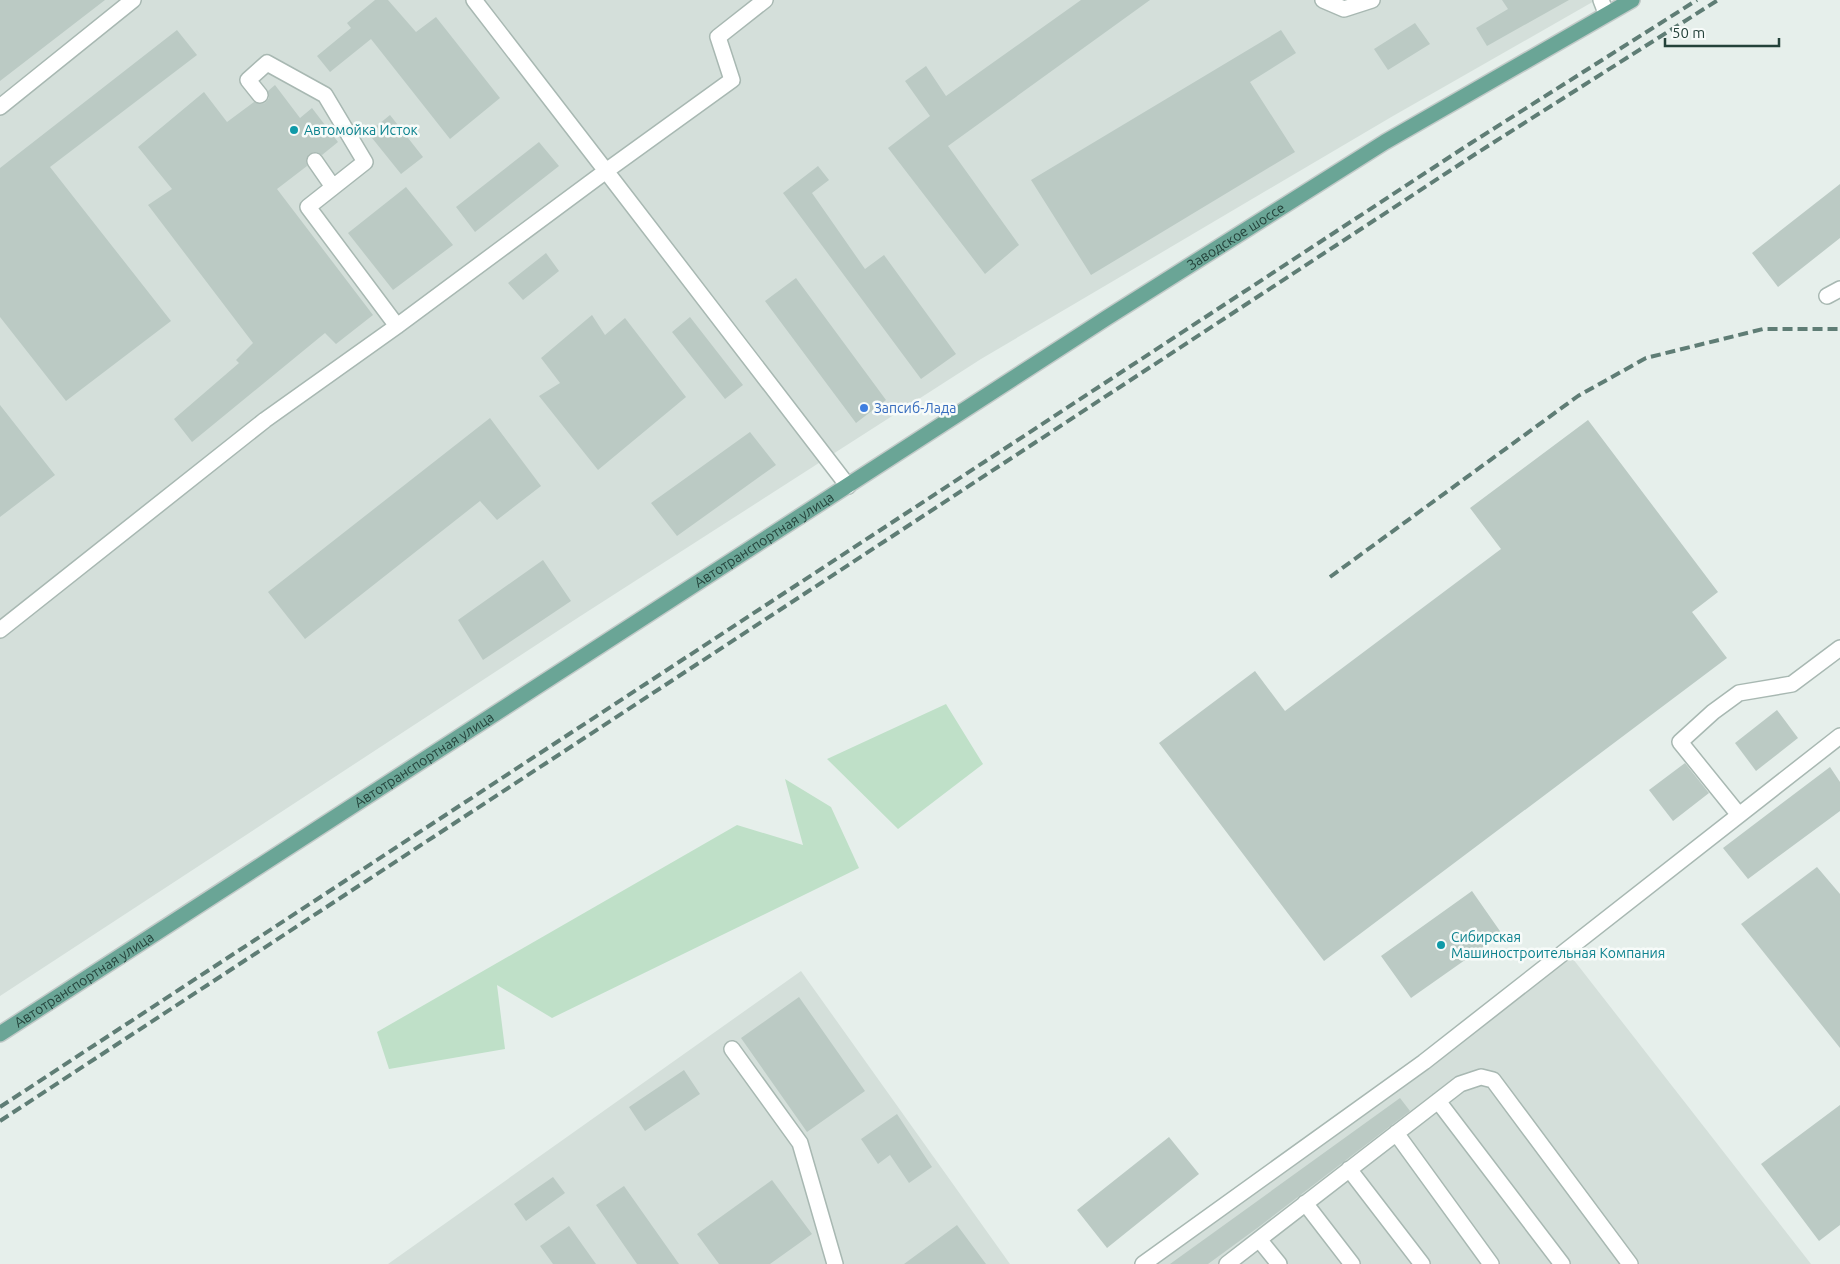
<svg xmlns="http://www.w3.org/2000/svg" width="1840" height="1264" font-family="Ubuntu,sans-serif">
<rect width="100%" height="100%" fill="#e6efeb"/>
<!-- built -->
<path fill="#d4dfda" d="M0 0H1596L1393 116 981 359 579 617 0 996Z
M1566 950 1811 1264H1143Z
M801 971 1010 1264H388Z"/>
<!-- green -->
<path fill="#bfe0c8" d="M946 704 983 764 898 829 827 759Z
M785 779 831 807 859 868 552 1018 497 985 505 1049 389 1069 377 1032 737 825 803 845Z"/>
<!-- building -->
<path fill="#bbcac4" d="M0 0H105L0 81Z
M375 0H388L416 32 436 17 500 98 450 139 371 39 330 72 317 56 351 28 347 23Z
M1081 0H1150L948 146 1019 245 985 274 888 148 930 116 905 81 926 66 946 96Z
M1502 0H1569L1487 46 1476 28 1508 9Z
M1415 23 1430 44 1388 70 1374 49Z
M177 30 197 55 50 167 171 321 66 401 0 317V168Z
M1281 30 1296 53 1250 82 1295 152 1091 275 1031 180Z
M275 85 300 118 312 108 338 142 322 155 315 152 309 154 306 161 307 166 277 189 373 315 336 344 325 333 192 442 174 419 239 363 236 360 253 343 148 205 172 189 138 147 204 92 227 122 254 102 261 104 265 103 269 98 268 91Z
M390 115 423 157 401 174 368 133Z
M539 142 559 166 475 232 456 207Z
M818 166 829 180 812 193 865 269 884 255 956 354 921 379 783 193Z
M1840 184V238L1778 287 1752 253Z
M406 187 453 245 393 290 348 233Z
M546 253 559 271 523 300 508 283Z
M796 278 886 400 856 423 765 301Z
M592 315 605 335 625 318 686 397 598 470 539 396 560 383 541 358Z
M690 317 743 385 725 399 672 332Z
M0 405 55 475 0 517Z
M490 418 541 486 497 520 480 501 305 639 268 592Z
M1588 420 1718 592 1692 612 1727 658 1324 961 1159 743 1255 671 1285 711 1501 549 1470 508Z
M750 432 776 465 677 536 651 503Z
M543 560 571 601 483 660 458 620Z
M1777 710 1798 738 1756 771 1735 743Z
M1685 763 1709 793 1673 821 1649 790Z
M1830 767 1840 782V811L1748 879 1723 848Z
M1817 867 1840 894V1048L1741 924Z
M1472 891 1502 934 1411 998 1381 956Z
M799 997 865 1091 807 1132 741 1038Z
M684 1070 700 1094 645 1131 629 1107Z
M1400 1098 1410 1111 1260 1226 1208 1264H1170Z
M1840 1105V1225L1819 1241 1761 1164Z
M897 1114 932 1167 909 1183 890 1155 878 1164 861 1139Z
M1169 1137 1199 1174 1107 1248 1077 1210Z
M553 1177 565 1193 526 1221 514 1204Z
M772 1180 812 1234 770 1264H719L697 1234Z
M624 1186 679 1264H637L596 1205Z
M957 1225 986 1264H904Z
M569 1226 596 1264H553L540 1246Z"/>
<g fill="none" stroke-linecap="round" stroke-linejoin="round">
<defs>
<path id="minor" d="M474 0 606 171 732 80 718 37 765 0
M1323 0 1344 9 1372 0
M1601 0 1606 13
M260 95 248 80 267 63 325 95 365 162 308 207 397 326
M0 107 133 0
M315 161 333 187
M1827 296 1840 289
M0 630 265 420 397 326 606 171 848 486
M1739 815 1680 742 1713 712 1739 693 1792 684 1840 648
M732 1049 800 1143 835 1264
M1438 1101 1562 1264
M1396 1133 1491 1264
M1349 1169 1422 1264
M1305 1203 1352 1264
M1262 1243 1279 1264
M1143 1264 1424 1062 1840 736
M1227 1264 1460 1084 1481 1077 1493 1080 1630 1264"/>
<g id="major">
<path id="s1" d="M0 1034 1108 317 1385 142 1632 0"/>
</g>
</defs>
<!-- minor casing -->
<use href="#minor" stroke="#a8b8b2" stroke-width="18"/>
<!-- major casing -->
<use href="#major" stroke="#c2cac8" stroke-width="18"/>
<!-- minor -->
<use href="#minor" stroke="#fff" stroke-width="15"/>
<!-- major -->
<use href="#major" stroke="#6aa596" stroke-width="15"/>
<!-- rail -->
<path stroke="#5f7d75" stroke-width="4" stroke-dasharray="10 5" stroke-linecap="butt" d="M1330 577 1578 396 1646 358 1763 329H1840
M0 1107 1471 143 1697 0
M0 1121 1477 153 1718 0"/>
</g>
<!-- markers -->
<g fill="#0f9aa8" stroke="#f7fbf9" stroke-width="2">
<circle cx="294" cy="130" r="5"/>
<circle cx="1441" cy="945" r="5"/>
</g>
<circle fill="#3f7fe0" stroke="#f7fbf9" stroke-width="2" cx="864" cy="408" r="5"/>
<g text-anchor="middle" dominant-baseline="central" stroke-width="5" stroke-linejoin="round" paint-order="stroke">
<!-- culture labels -->
<g font-size="14" fill="#0d838f" stroke="#f7fbf9" text-anchor="start">
<text x="304" y="130">Автомойка Исток</text>
<text x="1451" y="937">Сибирская<tspan x="1451" dy="16">Машиностроительная Компания</tspan></text>
</g>
<!-- street labels -->
<g font-size="14" fill="#24423a" stroke="#f7fbf9">
<text stroke="none"><textPath href="#s1" startOffset="1471">Заводское шоссе</textPath></text>
<text stroke="none"><textPath href="#s1" startOffset="910">Автотранспортная улица</textPath></text>
<text stroke="none"><textPath href="#s1" startOffset="505">Автотранспортная улица</textPath></text>
<text stroke="none"><textPath href="#s1" startOffset="100">Автотранспортная улица</textPath></text>
</g>
<!-- shop labels -->
<g font-size="14" fill="#366cbe" stroke="#f7fbf9" text-anchor="start">
<text x="874" y="408">Запсиб-Лада</text>
</g>
</g>
<!-- scale -->
<path d="M1665 38v8h114v-8" fill="none" stroke="#24423a" stroke-width="2.5"/>
<text x="1672" y="38" font-size="15" fill="#24423a" stroke="#f7fbf9" stroke-width="4" paint-order="stroke">50 m</text>
</svg>
